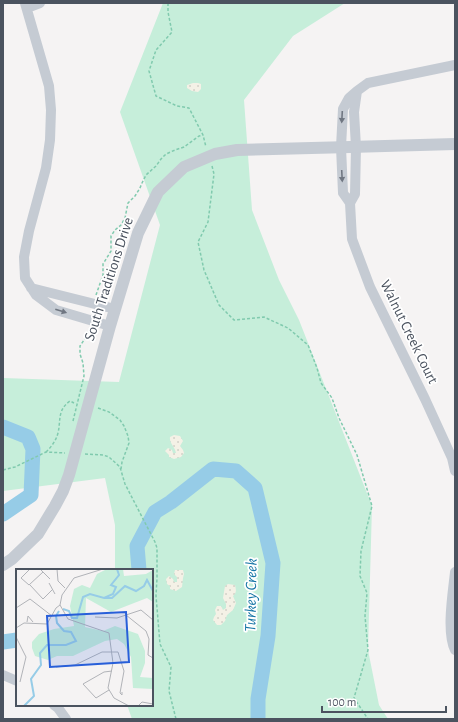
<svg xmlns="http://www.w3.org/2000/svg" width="458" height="722" font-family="'Alegreya Sans',sans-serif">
<defs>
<pattern id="sand-dots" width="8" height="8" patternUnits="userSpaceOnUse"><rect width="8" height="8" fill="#f4f1e6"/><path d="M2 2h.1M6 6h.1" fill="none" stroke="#d3d1c8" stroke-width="1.8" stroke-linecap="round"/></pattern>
</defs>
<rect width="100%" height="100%" fill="#f5f3f3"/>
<!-- grass -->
<path fill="#c6eeda" d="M163 3H345L293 36 244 100 252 210 279 280 299 320 372 506 368 650 379 705 388 719H132L127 705H152V570H115V525L105 478 3 491V378L119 382 160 225 120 112Z"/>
<!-- sand -->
<path fill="url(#sand-dots)" d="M193 83H198L201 84V89L198 92 192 91 187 88V85Z
M174 435 180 436 183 441 180 446 183 450 184 453 181 457 174 459 169 457V455L165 451 168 448 172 450 173 453H176C175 447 169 443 170 437Z
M175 570H183L184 574 183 578 182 587 176 591 170 589V586L167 584 166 579 169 576 173 579 174 582H177V577L174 574Z
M228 584 235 585C236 589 237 593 233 596L236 603 233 610 227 615 225 621 221 625H217L213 620 214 617 216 614 215 610 217 606H221L223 610 226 608V604L223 598 225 586Z"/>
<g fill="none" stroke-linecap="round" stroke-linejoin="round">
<!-- river -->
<path stroke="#96cce7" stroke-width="15" d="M3 427 28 437 33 449 31 495 3 514
M139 570 137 546 155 512 171 502 213 469 236 471 255 488 273 563 268 636 258 699V719
M3 642 17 640"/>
<!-- path -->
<path stroke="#80caae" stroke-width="1.5" stroke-dasharray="3 2" stroke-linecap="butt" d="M168 3V12L172 32 156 50 149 71 156 96 177 106 189 108 203 135 206 147
M212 166 214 174 208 222 198 242 204 270 219 305 234 320 264 317 288 328 308 345 317 368 321 383 332 398 339 418 357 455 372 506 361 551 360 576 367 593 365 616 368 650 354 698 368 719
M96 295 103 275V264L111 251V236L115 230 121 225 125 218 128 203 135 196 140 188 142 183 146 175 156 166 161 159 166 154 175 150 184 147 199 136 203 135
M98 408 109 412 120 420 124 426 128 436 129 443 122 462 121 469
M73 421 84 376 83 363 80 354V346L86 337 89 330
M46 452C51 447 56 441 58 433 61 421 57 410 70 401L74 403
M85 454 103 455 109 457 120 467 125 484 155 542 157 548V578L156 596 160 644 171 667 169 691 176 719
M3 470 15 467 46 452 65 453"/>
<!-- minor -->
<path stroke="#c5cbd3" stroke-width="10" d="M25 3 49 86 51 110 50 140 46 168 29 231 24 257 25 278 36 295 56 310 110 326
M27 8 40 3
M455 65 368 83 357 91 349 98 343 109 341 147 343 193 350 203 352 239 370 287 425 399 452 458 455 471
M350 203 355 194 356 147 354 112 357 91
M31 288 115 309
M455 572C453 592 446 632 455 650
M3 675 17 681
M54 705 58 708 66 719"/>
<!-- tertiary -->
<path stroke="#c5cbd3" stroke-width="12" d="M3 565 12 559 38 534 55 506 63 491 69 475 110 326 138 233 158 192 184 167 215 154 237 150 350 147 455 144"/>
</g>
<!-- one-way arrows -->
<defs><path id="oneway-solid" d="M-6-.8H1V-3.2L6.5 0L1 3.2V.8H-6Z"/></defs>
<g fill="#707782">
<use href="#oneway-solid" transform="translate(342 117) rotate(93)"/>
<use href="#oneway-solid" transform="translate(342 176) rotate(87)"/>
<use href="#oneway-solid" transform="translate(61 311) rotate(18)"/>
</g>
<g text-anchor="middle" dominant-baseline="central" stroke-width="3.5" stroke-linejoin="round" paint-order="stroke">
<!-- street labels -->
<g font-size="15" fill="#4b535f" stroke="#fff">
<text transform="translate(109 279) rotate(-72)">South Traditions Drive</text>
<text transform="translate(409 332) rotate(64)">Walnut Creek Court</text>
</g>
<!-- water labels -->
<g font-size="16" font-style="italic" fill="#1776a6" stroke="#fff">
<text transform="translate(251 595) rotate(-89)">Turkey Creek</text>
</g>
</g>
<!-- overview -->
<g transform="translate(16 569)">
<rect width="137" height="137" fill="#f5f3f3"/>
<path d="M107 0 108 7 130 5 137 1V33L131 29 95 43 70 29 69 58 87 62 99 57 122 65 129 82V94L124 108 137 109V120L117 119 115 88 108 75 101 70 89 72 57 87H41L32 91 19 87 16 79V73L23 65 38 60 58 57 54 37 58 20 66 16 74 19 81 5 89 1Z" fill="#c6eeda"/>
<path fill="none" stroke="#96cce7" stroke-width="2" d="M88 29H96L109 17 120 22 128 17 131 11 137 22M47 40 53 42 56 49H61L67 28 74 25 88 29 97 25 100 18 95 16 103 6 101 0M8 137 18 127 15 110 25 96 24 84 31 76H50L60 72 55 63 48 62 41 54 40 47 43 42"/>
<path fill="none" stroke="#b1b3b8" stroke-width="1" d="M41 0 42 12 49 19M87 0 58 9 46 26 44 36 52 50 93 64 97 94 92 119 98 129 113 137M25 1 34 10M33 14 39 25M13 16 5 9 14 0M13 16 27 3M14 16 27 30 37 20M0 39 14 30 36 47M110 46 130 62 133 70 132 86 137 89M79 48 101 49 125 41 137 51M11 53 12 47 17 53M0 59 8 54 31 55 40 39 44 36M0 68 10 88 4 113M102 83 108 102 104 124 106 126V123M40 98 59 96 86 83H102M93 121 80 129 67 115 88 103 96 102M122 137 126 133 137 135"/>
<path fill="#285fd9" fill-opacity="0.15" stroke="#285fd9" stroke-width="2" d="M110 43 113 93 34 98 31 47Z"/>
<rect width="137" height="137" fill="none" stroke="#4b535f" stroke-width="2"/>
</g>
<!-- border -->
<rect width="458" height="722" fill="none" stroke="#4b535f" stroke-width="8"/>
<!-- scale -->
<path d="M322 706v6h124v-6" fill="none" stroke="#4b535f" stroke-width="2"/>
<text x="328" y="706" font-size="12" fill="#4b535f" stroke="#ffffff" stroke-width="3" paint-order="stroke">100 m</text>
</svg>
